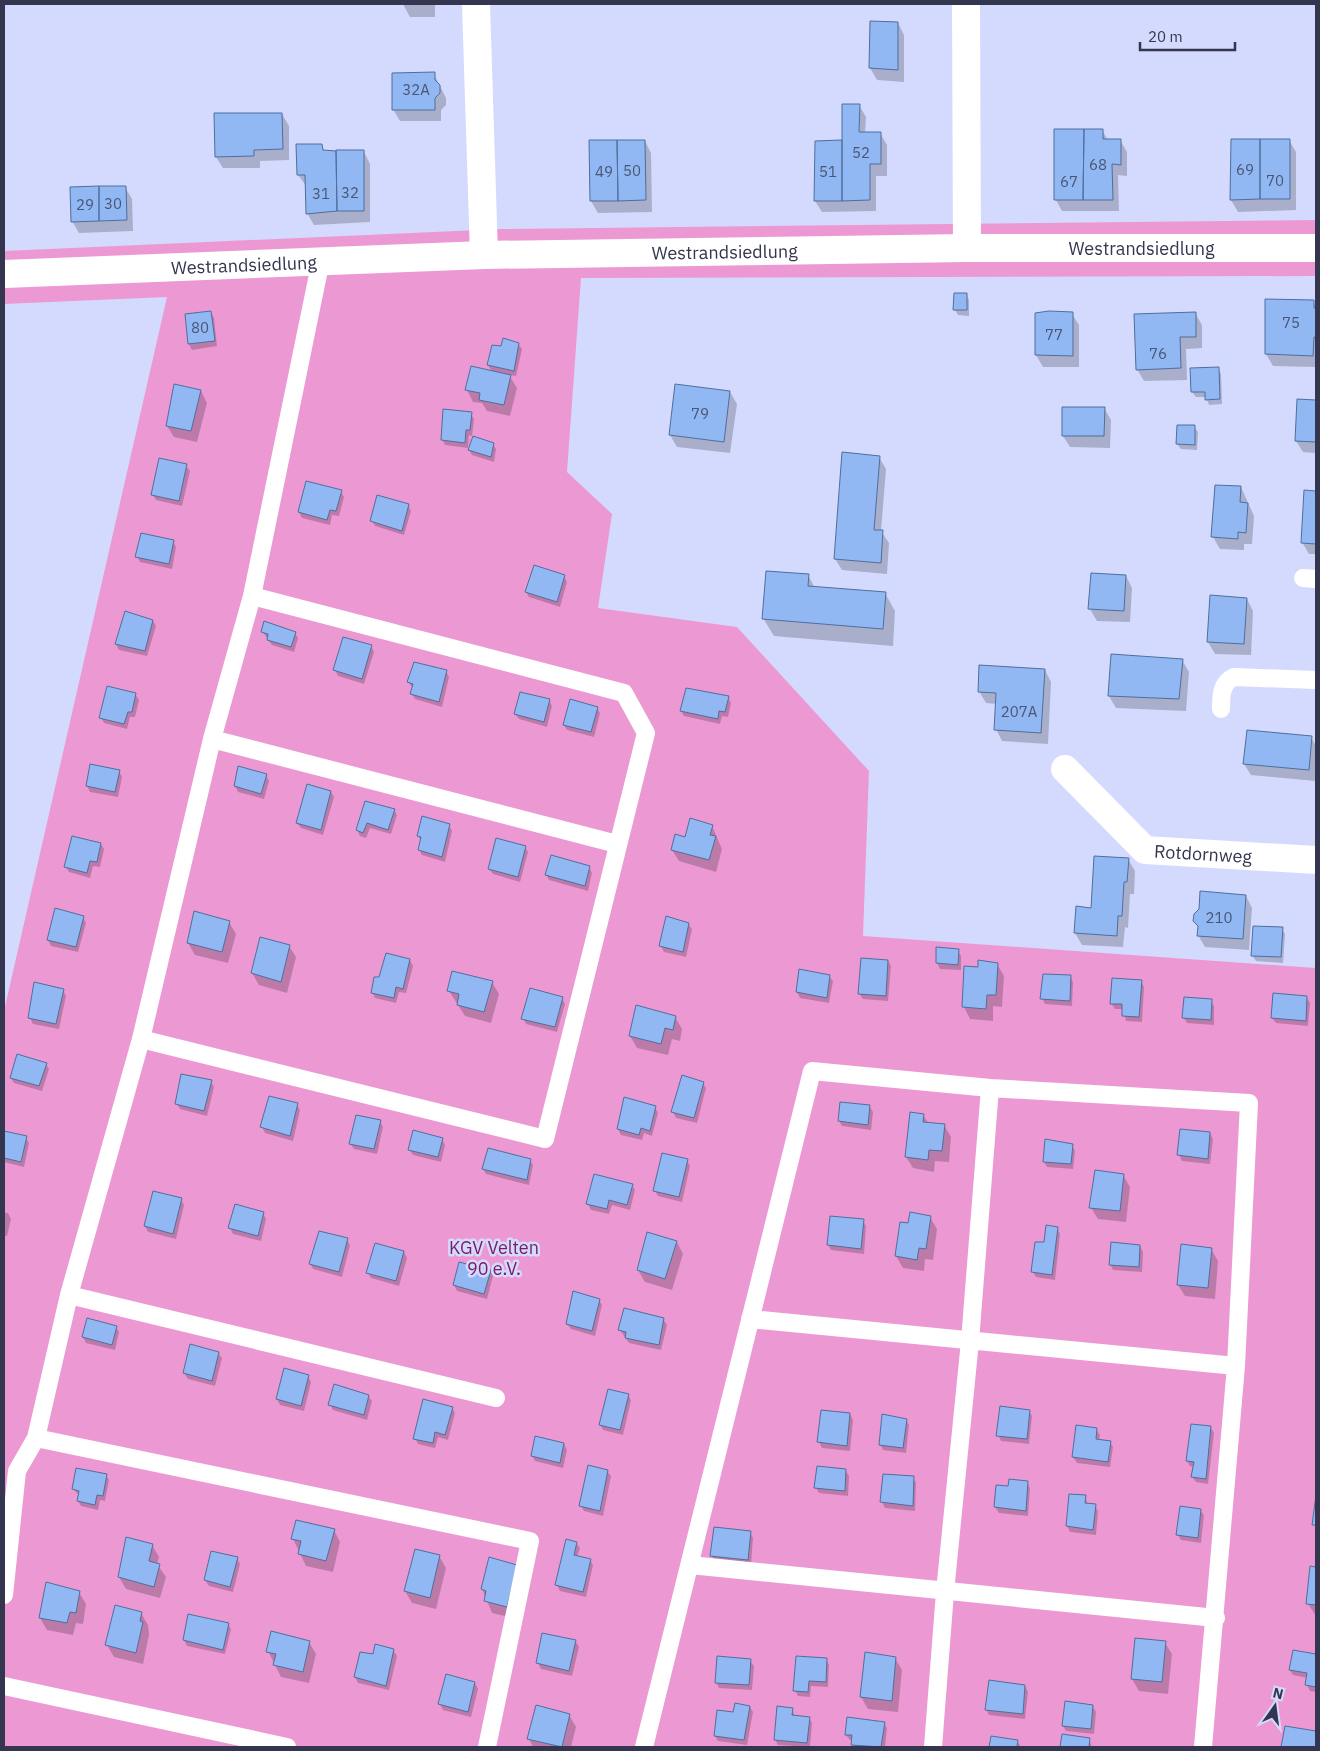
<svg xmlns="http://www.w3.org/2000/svg" width="1320" height="1751" font-family="'IBM Plex Sans',sans-serif">
<rect width="100%" height="100%" fill="#d4dafe"/>
<!-- green -->
<path fill="#ec99d3" d="M1316 220V276L581 278 567 472 612 514 598 608 737 627 869 771 863 936 1316 968V1747H4V1011L167 297 4 304V251L501 229Z"/>
<!-- shadow -->
<path fill="#0003" d="M403 4H435V17H410Z
M871 22 898 23 904 35V82L877 80 870 68Z
M434 74 446 98V105L441 110V121H400L393 109Z
M859 105 866 117 865 133H880L887 145V176H876V211L822 212 815 201Z
M282 114 289 126V160L260 161V168H223L216 157Z
M1102 130 1108 140H1120L1127 152V176L1118 175 1119 211H1062L1056 200Z
M1289 140 1296 152V210L1238 212 1231 200Z
M645 141 651 153 652 212 598 213 591 201Z
M321 145 325 152H364L370 164V222L314 225 307 213V187L298 175Z
M125 187 132 199 133 231 79 233 72 221Z
M966 294 969 300V316L958 315 955 310Z
M1313 301 1316 307V367L1273 366 1266 354Z
M211 313 214 318 217 346 192 350 189 344 186 315Z
M1195 313 1202 325V348L1186 349 1187 380 1144 381 1137 369Z
M1072 314 1079 325V367H1043L1036 355Z
M518 344 522 349 516 376 509 375 517 388 510 416 487 411 482 403 473 402 467 390 492 372 488 365 502 348Z
M1218 368 1221 374 1222 404 1209 405 1206 397H1196L1192 392Z
M201 391 207 403 197 442 174 437 167 426Z
M730 392 737 404 730 453 677 447 670 435Z
M1299 400 1316 401V453L1303 452 1296 441Z
M1104 408 1111 420 1110 448 1070 447 1063 436Z
M471 414 474 419 472 436 469 435 468 448 445 445 442 439Z
M1194 427 1198 432 1197 450 1181 449 1177 444Z
M493 444 496 449 494 462 472 455 469 450Z
M879 457 886 469 881 531 889 543 887 574 842 570 835 559Z
M186 466 190 471 182 506 156 500 153 495Z
M1241 487 1254 516 1252 544H1244V550L1220 549 1213 537Z
M341 492 344 497 339 516 332 515 330 525 302 518 299 512Z
M1305 492H1316V554H1309L1302 542Z
M408 505 411 511 404 535 375 526 372 521Z
M173 541 176 547 172 569 140 562 137 556Z
M808 575 815 588 885 593 895 611 893 646 774 636 763 618Z
M564 576 567 582 560 607 529 597 526 592Z
M1126 576 1132 588 1130 622 1097 621 1090 609Z
M1247 599 1253 611 1251 655 1215 654 1208 642Z
M153 621 156 626 147 656 119 650 116 644Z
M262 631 295 633 298 638 294 652 272 645Z
M371 646 374 652 364 684 338 676 335 670Z
M1182 660 1189 672 1186 711 1116 708 1109 696Z
M1045 670 1051 682 1048 744 1002 741 996 729 997 704 986 703 979 691Z
M446 671 449 677 442 707 415 699 412 694 413 688 408 682Z
M135 694 139 700 135 717H130L127 729 104 723 101 717Z
M728 697 731 703 728 717 722 716 720 724 684 716 681 711Z
M549 700 552 706 547 727 519 719 515 714Z
M597 708 600 713 594 737 567 730 564 725Z
M1311 737 1316 746 1315 781 1251 775 1244 764Z
M119 771 122 777 118 797 90 792 87 786Z
M266 775 269 781 264 799 238 792 235 786Z
M331 792 334 797 323 835 301 828 297 823Z
M366 802 394 810 397 815 391 834 370 828 366 838 360 836 357 830Z
M449 825 452 831 445 862 422 855 419 849 421 841 418 836Z
M712 826 722 849 716 872 679 861 672 850 686 839Z
M101 844 104 849 100 867 93 866 90 878 69 872 66 867Z
M525 847 528 852 520 882 493 874 489 869Z
M1128 859 1135 871 1134 894H1130L1128 928 1125 927 1123 947 1082 945 1075 933Z
M589 867 592 873 588 891 549 880 546 875Z
M1246 896 1252 908 1249 950 1205 947 1198 935 1199 928 1195 921Z
M83 917 86 923 78 952 51 946 48 940Z
M229 922 236 934 228 963 195 955 188 943Z
M688 924 692 929 686 957 664 952 661 946Z
M1282 929 1285 934 1283 963 1256 961 1252 955Z
M289 946 296 957 287 993 259 985 252 973Z
M958 951 961 956V970L940 969 937 963Z
M410 960 413 966 406 993 399 992 396 1003 375 998 372 992 380 979Z
M888 961 891 966 888 1001 863 999 859 993Z
M997 964 1004 976 1002 1007 993 1006V1021L970 1019 964 1007 979 969Z
M829 976 833 981 829 1003 800 998 797 992Z
M1070 976 1073 982 1072 1006 1045 1004 1042 998Z
M1141 981 1144 987 1142 1022 1126 1021 1123 1009H1115L1111 1003Z
M492 982 499 994 491 1023 465 1016 449 991Z
M63 990 66 996 59 1029 33 1024 30 1018Z
M562 998 565 1004 557 1032 526 1024 523 1018Z
M1307 998 1310 1003 1308 1026 1276 1023 1272 1018Z
M1211 1001 1214 1006V1025L1187 1023 1183 1017Z
M675 1017 682 1029 680 1041 672 1039 668 1055 637 1048 630 1036Z
M46 1064 49 1069 42 1091 14 1083 11 1078Z
M211 1082 214 1087 207 1116 180 1109 177 1104Z
M703 1083 706 1088 697 1123 676 1118 673 1112Z
M297 1104 300 1110 293 1141 265 1133 262 1127Z
M869 1106 873 1112 871 1130 842 1126 839 1121Z
M655 1107 658 1113 652 1136 644 1133 642 1140 621 1135 618 1129Z
M923 1115 929 1124 944 1125 951 1137 949 1162 935 1161 934 1172 913 1168 906 1157Z
M380 1121 383 1127 377 1154 354 1149 350 1143Z
M4 1132 26 1138 29 1143 24 1167 4 1162Z
M1210 1133 1213 1139 1210 1164 1182 1161 1179 1155Z
M442 1139 445 1145 441 1162 413 1155 409 1149Z
M1072 1145 1075 1151 1073 1169 1047 1167 1044 1162Z
M530 1160 533 1165 529 1185 486 1174 483 1169Z
M687 1160 690 1166 682 1202 658 1196 655 1191Z
M1123 1175 1130 1187 1126 1222 1098 1219 1091 1208Z
M632 1185 635 1190 630 1210 612 1205 609 1214 591 1210 588 1204Z
M181 1199 184 1205 176 1239 148 1232 145 1226Z
M4 1213H8L11 1219 7 1236H4Z
M263 1213 266 1219 261 1241 233 1234 230 1228Z
M930 1217 937 1229 933 1260 925 1259 924 1271 903 1268 896 1256 909 1224Z
M863 1221 866 1226 864 1254 831 1250 828 1245Z
M1057 1228 1060 1234 1055 1280 1036 1277 1033 1272 1045 1244Z
M347 1240 350 1245 342 1277 313 1269 310 1263Z
M677 1242 683 1254 672 1290 645 1282 638 1270Z
M1140 1246 1143 1252 1142 1272 1113 1270 1110 1264Z
M1211 1249 1218 1261 1215 1299 1185 1296 1178 1285Z
M404 1252 407 1258 399 1286 371 1278 368 1273Z
M490 1271 493 1276 487 1299 457 1291 454 1285Z
M599 1300 602 1305 595 1336 571 1329 567 1324Z
M663 1319 667 1325 661 1350 629 1343 620 1330Z
M116 1327 119 1332 115 1350 86 1343 83 1337Z
M218 1353 222 1358 215 1386 188 1379 184 1373Z
M308 1376 311 1382 304 1411 280 1405 277 1399Z
M628 1395 631 1400 623 1435 603 1430 600 1424Z
M368 1396 372 1401 367 1420 333 1410 330 1404Z
M452 1408 455 1413 448 1440 438 1437 435 1448 418 1444 415 1438Z
M1029 1411 1032 1416 1029 1444 1001 1441 998 1435Z
M850 1414 853 1420 850 1451 822 1448 819 1442Z
M906 1420 909 1425 906 1453 883 1450 880 1444Z
M1211 1428 1214 1433 1208 1484 1196 1482 1192 1477 1194 1467 1190 1466 1187 1461Z
M1096 1429 1100 1435 1099 1440 1110 1442 1113 1447 1110 1467 1077 1463 1073 1457Z
M564 1444 567 1450 563 1468 535 1461 532 1455Z
M845 1470 849 1476 848 1496 819 1493 816 1488Z
M607 1471 611 1476 603 1516 584 1511 581 1506Z
M106 1475 109 1480 105 1501 100 1500 98 1510 81 1506 78 1501 79 1495 73 1489Z
M913 1478 916 1483 915 1511 885 1508 882 1502Z
M1027 1482 1030 1488 1028 1516 999 1513 995 1507 1009 1487Z
M1085 1496 1088 1505H1095L1098 1511 1096 1535 1070 1532 1067 1526Z
M1200 1510 1204 1515 1201 1543 1181 1540 1178 1535Z
M334 1530 340 1542 333 1572 306 1566 293 1539Z
M750 1532 753 1538 751 1565 715 1562 712 1556Z
M576 1543 580 1548 577 1557 590 1560 593 1565 586 1597 560 1591 557 1585Z
M152 1545 159 1557 157 1564 166 1577 160 1598 126 1589 119 1577Z
M439 1556 446 1568 436 1609 412 1603 405 1591Z
M237 1558 240 1564 233 1592 209 1586 205 1580Z
M1311 1568H1316V1616L1308 1604Z
M523 1578 513 1618 492 1613 482 1589Z
M79 1592 86 1604 83 1624 76 1623 73 1635 47 1630 40 1618Z
M141 1613 148 1625 149 1635 143 1664 114 1657 107 1645Z
M228 1624 231 1629 225 1654 187 1646 184 1640Z
M543 1635 576 1642 579 1647 572 1676 541 1669 538 1663Z
M309 1642 316 1654 309 1683 281 1677 268 1651Z
M1165 1643 1172 1654 1168 1694 1139 1691 1132 1679Z
M393 1650 397 1656 389 1690 358 1683 355 1677 374 1656Z
M1294 1652 1316 1655V1692L1310 1691 1307 1685 1308 1678 1293 1675 1290 1670Z
M866 1654 895 1658 902 1670 898 1712 868 1709 861 1697Z
M826 1659 829 1665 828 1687 811 1686 810 1697 798 1696 795 1690Z
M750 1661 754 1666 752 1690 719 1688 716 1682Z
M475 1683 478 1689 471 1717 443 1710 440 1704Z
M1025 1686 1028 1692 1025 1719 989 1715 986 1709Z
M750 1707 753 1712 747 1745 718 1741 715 1736 734 1713Z
M1093 1707 1096 1712 1094 1734 1066 1731 1063 1726Z
M792 1709 795 1717 809 1718 812 1723 810 1747 778 1745 775 1740Z
M569 1715 576 1727 571 1747H533L529 1739Z
M884 1723 887 1728 885 1747H853V1740H850L846 1735Z
M1063 1735 1089 1739 1092 1747H1061Z
M992 1737 1017 1741 1021 1747H991Z"/>
<!-- building -->
<path fill="#91b8f2" stroke="#4f6e9d" d="M870 21 898 22V70L869 68Z
M435 72V80L440 85V93L435 98V110H392V73Z
M842 104H860L859 132H881V164H870V200L842 201Z
M214 113H282L283 149 254 150V156L215 157Z
M1054 129H1084L1083 200H1054Z
M1084 129H1103V139H1121V165L1112 164 1113 200H1083Z
M1231 139H1260V199L1230 200Z
M1260 139H1290V199H1260Z
M589 140H617L618 201H590Z
M617 140H645L646 200 618 201Z
M842 140V201H814L815 141Z
M296 144H322L323 150 336 151 337 211 306 214 305 175H297Z
M336 150H364V211H337Z
M99 186H126L127 220 99 221Z
M99 186V221L71 222 70 187Z
M954 293H967V310H953Z
M1265 299 1314 300V308H1316V337H1314L1313 356 1265 354Z
M211 311 215 341 188 344 185 314Z
M1049 311 1073 312V356L1035 355V313Z
M1196 312V337H1180L1181 368 1136 370 1134 314Z
M503 338 519 343 514 371 487 365 492 345 501 346Z
M471 366 511 375 504 405 479 400 480 393 465 390Z
M1219 367 1220 399 1205 400V392H1191L1190 368Z
M174 384 201 390 191 431 166 426Z
M675 384 730 391 724 442 669 435Z
M1297 399 1316 400V442L1295 441Z
M1062 407H1105L1104 436H1062Z
M443 409 472 412 470 430H466L465 443 441 440Z
M1177 425H1195V445L1176 444Z
M473 436 494 443 491 457 468 450Z
M842 452 880 456 874 530H883L881 563 834 559Z
M159 458 187 464 179 501 151 495Z
M306 481 342 490 336 511 330 510 327 520 298 512Z
M1215 485 1241 486 1240 502 1248 503 1246 533 1238 532V539L1211 537Z
M1304 490 1316 491V544L1301 543Z
M377 495 409 504 402 531 370 521Z
M141 533 174 540 169 564 135 557Z
M534 565 565 575 557 602 525 592Z
M766 571 809 574 808 586 886 592 883 629 762 619Z
M1091 573 1126 575 1124 611 1088 609Z
M1210 595 1247 598 1244 644 1207 642Z
M125 611 153 620 145 651 115 644Z
M264 621 296 632 291 647 267 640 268 634 261 632Z
M343 637 372 645 362 679 333 670Z
M1111 654 1183 659 1179 699 1108 696Z
M414 662 447 670 439 702 410 694 413 684 407 682Z
M979 665 1045 669 1041 733 994 730 996 693 978 692Z
M107 686 136 693 132 712H128L124 724 99 718Z
M686 688 729 696 725 712 719 711 718 719 680 711Z
M520 692 550 699 544 722 514 714Z
M570 699 598 707 591 732 563 725Z
M1247 730 1312 736 1309 770 1243 764Z
M90 764 120 770 115 792 86 786Z
M238 766 267 774 261 794 234 786Z
M307 784 331 791 321 830 296 823Z
M365 801 395 809 388 830 367 823 363 833 356 830Z
M422 816 450 824 442 857 418 850 421 837 417 836Z
M690 818 713 825 710 835 716 836 709 860 671 850 675 834 685 837Z
M72 836 101 843 97 862 90 861 87 873 64 867Z
M496 838 526 846 518 877 488 869Z
M551 855 590 866 585 886 545 875Z
M1094 856 1129 858 1127 882H1124L1122 916H1118L1117 936 1074 933 1076 906 1091 908Z
M1200 891 1246 895 1243 939 1197 936 1198 926 1193 921 1194 914 1199 909Z
M55 908 84 916 76 947 47 940Z
M194 911 230 921 222 952 187 943Z
M666 916 689 923 683 952 659 946Z
M1253 926 1283 927 1281 957 1251 956Z
M260 937 290 945 281 982 251 973Z
M936 947 959 949 958 965 936 963Z
M386 953 410 959 403 989 396 987 394 998 371 993 374 977H379Z
M861 958 888 960 886 996 858 994Z
M978 960 998 963 996 995H987L986 1009 962 1007 964 966 978 967Z
M799 969 830 975 827 998 796 992Z
M452 971 493 981 484 1012 457 1005 459 994 447 991Z
M1043 974 1071 975 1070 1001 1040 999Z
M1112 978 1142 980 1139 1017 1122 1016V1004H1110Z
M34 982 64 989 56 1024 28 1018Z
M530 988 563 997 555 1027 521 1019Z
M1273 993 1307 996 1306 1021 1271 1018Z
M1184 997 1212 999 1211 1020 1182 1018Z
M636 1005 676 1016 673 1030 665 1028 661 1044 629 1036Z
M17 1054 47 1063 39 1086 10 1078Z
M181 1074 212 1080 204 1111 175 1104Z
M682 1075 704 1082 694 1118 671 1112Z
M269 1096 298 1103 290 1136 260 1127Z
M624 1097 656 1106 650 1131 641 1128 639 1135 617 1129Z
M840 1102 870 1105 868 1125 838 1121Z
M910 1112 924 1114 923 1122 945 1124 942 1151 929 1150 928 1160 905 1157Z
M356 1115 381 1120 374 1149 349 1144Z
M1180 1129 1210 1132 1208 1159 1177 1155Z
M413 1130 443 1138 438 1157 408 1150Z
M4 1131 27 1136 21 1162 4 1158Z
M1045 1139 1073 1144 1071 1164 1043 1162Z
M488 1148 531 1159 527 1180 482 1169Z
M662 1153 688 1159 679 1197 653 1191Z
M1095 1170 1124 1174 1120 1211 1089 1208Z
M594 1174 633 1184 627 1205 609 1200 607 1209 586 1204Z
M153 1191 182 1198 173 1234 144 1226Z
M235 1204 264 1212 258 1236 228 1228Z
M910 1212 931 1216 926 1249 919 1248 917 1260 895 1256 900 1222 908 1223Z
M830 1216 864 1219 861 1249 827 1245Z
M1046 1225 1058 1227 1052 1275 1031 1272 1035 1242H1044Z
M319 1231 348 1238 339 1272 309 1264Z
M647 1232 677 1241 665 1279 637 1270Z
M1111 1242 1140 1245 1139 1267 1109 1265Z
M375 1243 404 1251 396 1281 366 1273Z
M1181 1244 1212 1248 1208 1288 1177 1285Z
M459 1262 491 1270 484 1294 453 1285Z
M573 1291 600 1299 592 1331 566 1324Z
M624 1308 664 1318 659 1345 625 1338 626 1332 618 1330Z
M87 1318 117 1326 112 1345 82 1337Z
M190 1344 219 1352 212 1381 183 1373Z
M284 1368 309 1375 301 1406 276 1399Z
M334 1384 369 1395 364 1415 328 1405Z
M608 1389 629 1394 620 1430 599 1425Z
M423 1399 453 1407 445 1435 435 1432 433 1443 413 1439Z
M1000 1406 1030 1410 1027 1439 996 1436Z
M821 1410 850 1413 847 1446 817 1442Z
M882 1414 907 1419 903 1448 879 1445Z
M1191 1424 1211 1426 1206 1479 1191 1477 1194 1462 1186 1461Z
M1076 1425 1097 1428 1096 1439 1111 1441 1108 1462 1072 1457Z
M535 1436 564 1443 560 1463 531 1456Z
M588 1465 608 1470 600 1511 579 1506Z
M817 1466 846 1469 845 1491 814 1488Z
M76 1468 107 1474 103 1496 97 1495 95 1505 77 1501 79 1491 72 1489Z
M883 1474 914 1476 913 1506 880 1502Z
M1009 1479 1028 1481 1026 1511 994 1507 996 1485 1008 1486Z
M1069 1494 1086 1495 1085 1503 1096 1504 1093 1530 1066 1526Z
M1316 1495V1525H1312Z
M1180 1506 1201 1509 1198 1538 1176 1535Z
M296 1520 335 1529 326 1561 298 1554 301 1541 291 1539Z
M714 1527 751 1531 748 1560 710 1556Z
M126 1537 153 1544 149 1561 160 1564 154 1587 118 1577Z
M566 1539 577 1542 574 1555 591 1559 583 1592 555 1585Z
M415 1549 440 1555 430 1598 404 1591Z
M211 1551 238 1557 230 1587 204 1580Z
M489 1557 517 1565 507 1607 484 1601 486 1591 481 1589Z
M1310 1566 1316 1567V1605L1306 1604Z
M46 1582 80 1591 76 1613 70 1612 67 1623 39 1618Z
M115 1605 142 1612 140 1621 143 1622 136 1653 105 1645Z
M188 1614 229 1623 223 1650 183 1640Z
M271 1631 310 1641 303 1672 273 1665 276 1654 266 1652Z
M542 1633 576 1640 569 1671 536 1663Z
M1135 1638 1166 1641 1162 1682 1131 1679Z
M375 1644 394 1649 386 1686 354 1677 360 1652 373 1654Z
M1293 1650 1316 1654V1687L1305 1685 1307 1673 1289 1670Z
M865 1652 896 1657 892 1701 860 1697Z
M717 1656 751 1659 749 1685 715 1683Z
M796 1656 827 1658 826 1682 809 1681 808 1692 793 1691Z
M446 1674 475 1682 468 1712 438 1704Z
M989 1680 1025 1685 1023 1714 985 1710Z
M1065 1701 1093 1705 1091 1729 1062 1726Z
M735 1703 750 1706 744 1740 714 1736 717 1710 733 1712Z
M536 1705 570 1714 562 1747 527 1739Z
M777 1706 793 1708 792 1715 810 1717 807 1743 774 1740Z
M847 1717 885 1722 881 1747 851 1745 852 1735H845Z
M1285 1726 1316 1731V1747H1281Z
M1062 1734 1090 1738 1089 1747H1060Z
M991 1736 1018 1740 1017 1747H989Z"/>
<g fill="none" stroke-linecap="round" stroke-linejoin="round">
<!-- service -->
<path stroke="#fff" stroke-width="18" d="M1303 578 1316 579
M1221 709C1221 696 1221 683 1234 677L1316 680
M212 739 617 844
M141 1039 545 1139 646 733 624 693 252 596
M69 1295 496 1398
M750 1319 1236 1366
M36 1438 530 1541 487 1747
M690 1565 1216 1618
M4 1595 17 1471 36 1438 69 1295 141 1039 212 739 252 596 321 260
M4 1686 287 1747
M644 1747 812 1071 990 1088 1249 1103 1236 1366 1203 1747
M933 1747 945 1592 970 1341 990 1088"/>
<!-- minor -->
<g stroke="#fff" stroke-width="28">
<path d="M476 4 484 255"/>
<path d="M966 4 967 248"/>
<path id="s1" d="M4 274 484 255 967 248H1316"/>
<path id="s2" d="M1065 769 1145 850 1316 860"/>
</g>
</g>
<g text-anchor="middle" dominant-baseline="central" stroke-width="5" stroke-linejoin="round" paint-order="stroke">
<!-- number labels -->
<g font-size="15" fill="#4a5677">
<text x="416" y="89">32A</text>
<text x="861" y="152">52</text>
<text x="1098" y="164">68</text>
<text x="1245" y="169">69</text>
<text x="632" y="170">50</text>
<text x="604" y="171">49</text>
<text x="828" y="171">51</text>
<text x="1275" y="180">70</text>
<text x="1069" y="181">67</text>
<text x="350" y="192">32</text>
<text x="321" y="193">31</text>
<text x="113" y="203">30</text>
<text x="85" y="204">29</text>
<text x="1291" y="322">75</text>
<text x="200" y="327">80</text>
<text x="1054" y="334">77</text>
<text x="1158" y="353">76</text>
<text x="700" y="413">79</text>
<text x="1019" y="711">207A</text>
<text x="1219" y="917">210</text>
</g>
<!-- street labels -->
<g font-size="18" fill="#33364e" stroke="#d4dafe">
<text stroke="none"><textPath href="#s1" startOffset="1138">Westrandsiedlung</textPath></text>
<text stroke="none"><textPath href="#s1" startOffset="721">Westrandsiedlung</textPath></text>
<text stroke="none"><textPath href="#s1" startOffset="240">Westrandsiedlung</textPath></text>
<text stroke="none"><textPath href="#s2" startOffset="172">Rotdornweg</textPath></text>
</g>
<!-- park labels -->
<g font-size="18" fill="#791c64" stroke="#d4dafe">
<text x="494" y="1247">KGV Velten<tspan x="494" dy="21">90 e.V.</tspan></text>
</g>
</g>
<!-- border -->
<rect width="1320" height="1751" fill="none" stroke="#33364e" stroke-width="10"/>
<!-- north arrow -->
<g transform="translate(1275 1706) rotate(14)" stroke="#d4dafe" stroke-width="4" paint-order="stroke">
<path d="M0-4L9 19L0 12L-9 19Z" fill="#33364e"/>
<text y="-8" font-size="14" font-weight="bold" text-anchor="middle" fill="#33364e">N</text>
</g>
<!-- scale -->
<path d="M1140 42v8h95v-8" fill="none" stroke="#33364e" stroke-width="2.5"/>
<text x="1148" y="42" font-size="15" fill="#33364e" stroke="#d4dafe" stroke-width="4" paint-order="stroke">20 m</text>
</svg>
